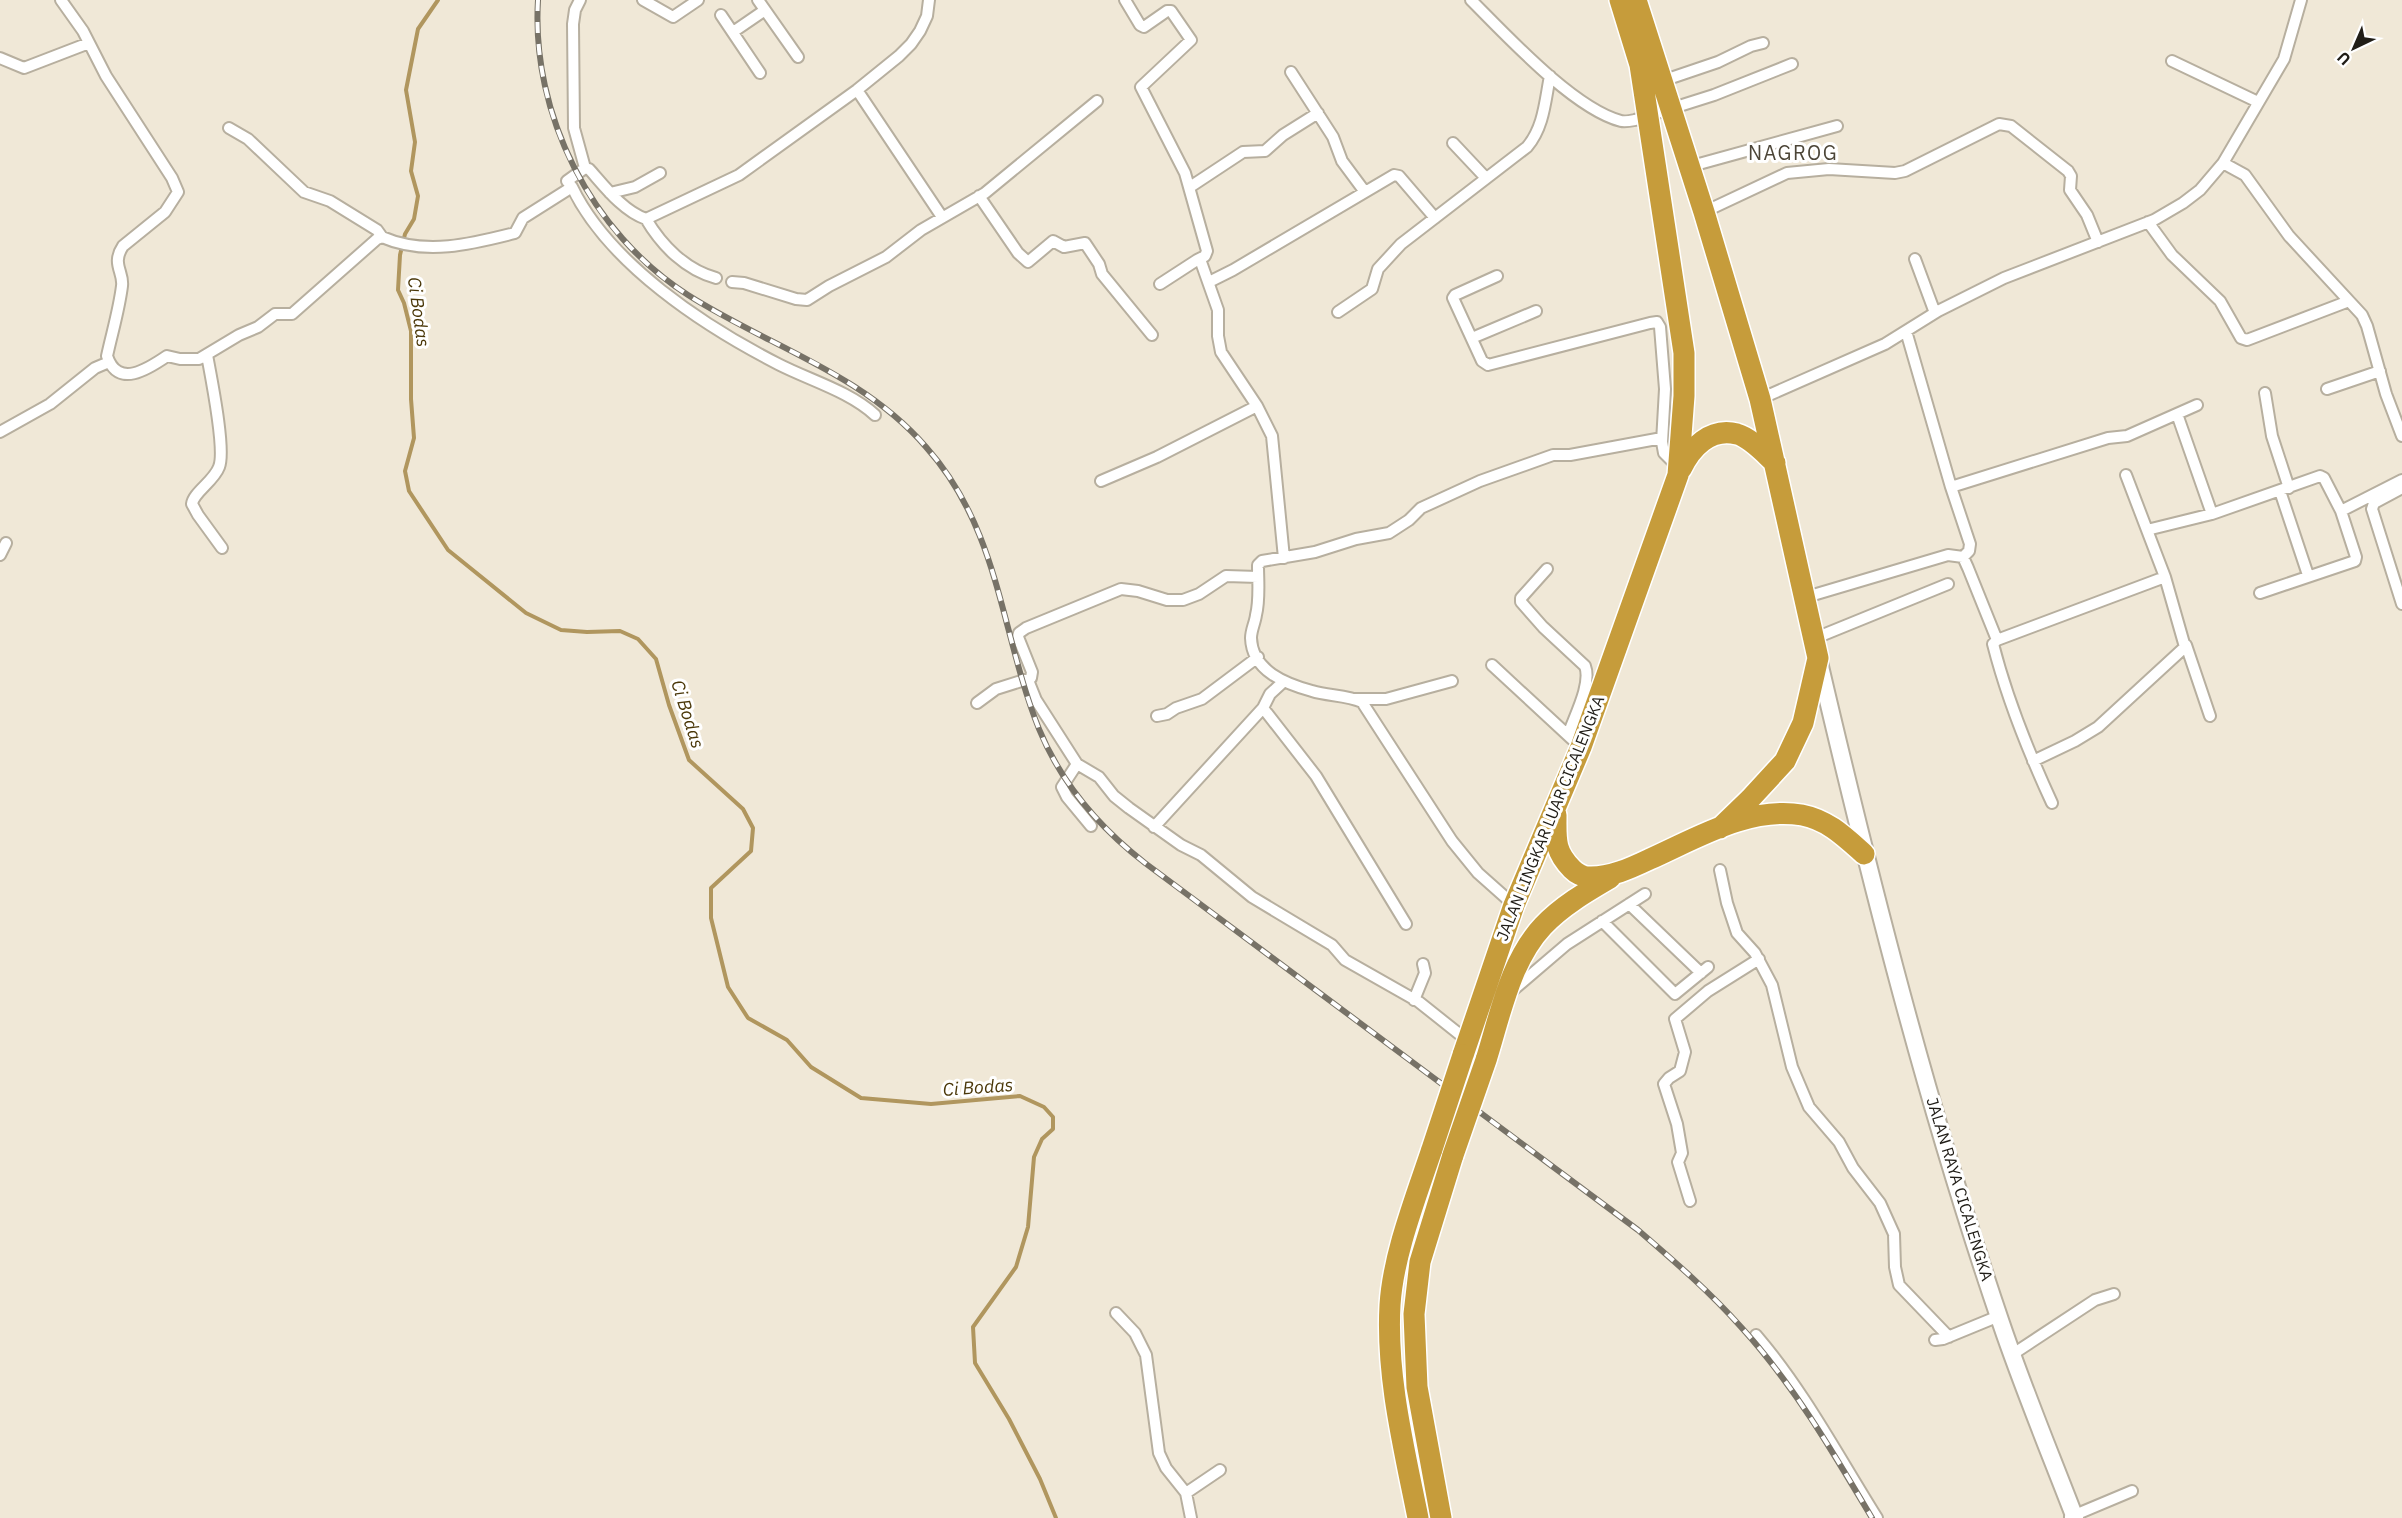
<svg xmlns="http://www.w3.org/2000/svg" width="2402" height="1518" font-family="'IBM Plex Sans',sans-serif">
<rect width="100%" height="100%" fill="#f0e8d7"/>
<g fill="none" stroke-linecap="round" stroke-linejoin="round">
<!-- stream -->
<path stroke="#b0965e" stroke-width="4" d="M438 0 418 29 406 90 415 142 411 171 418 196 414 219 405 234 400 255 398 290 404 303 411 331V399L414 438 405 471 409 491 448 550 526 613 561 630 587 632 620 631 638 639 656 659 669 705 689 760 743 809 753 828 751 851 711 888V918L728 987 748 1018 787 1040 811 1067 861 1098 931 1104 1020 1096 1044 1107 1053 1117V1129L1042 1139 1034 1157 1028 1227 1016 1267 973 1327 975 1363 1009 1419 1040 1479 1056 1518"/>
<defs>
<path id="street" d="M61 0 83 31 106 76 172 178 178 192 165 212 123 246C111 264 124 272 122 286 119 310 112 333 107 356 118 389 148 369 167 356L180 359H199L239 335 258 327 275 314H292L377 239 382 237C425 256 472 244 515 233L523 218 572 187 567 181 585 168
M580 0 575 10 573 24 574 128 585 168 589 169C605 187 623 211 646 219 662 246 686 270 716 278
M643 0 673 17 698 0
M758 0 798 57
M1125 0 1140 25 1144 27 1167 11H1171L1191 40 1141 87 1185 173 1207 251 1205 256 1197 260
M1471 0C1506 35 1574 109 1621 121 1625 122 1630 121 1635 120L1714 95 1792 64
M721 15 760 73
M733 32 765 10
M0 58 24 68 89 43
M2172 61 2258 102
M1291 72 1333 137 1342 161 1365 192
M1662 81 1718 62 1751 46 1763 43
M857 90 942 217
M229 128 248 139 304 192 330 201 377 230 382 237
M1453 143 1485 177
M2223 163 2245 175 2289 236 2362 315 2367 326 2386 394 2402 436
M1688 167 1837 126
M572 187C609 264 704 326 778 364 809 380 849 391 875 415
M1190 187 1243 152 1265 151 1283 135 1318 113
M610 193 635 187 660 173
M979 196 1018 253 1028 262 1053 241 1064 247 1085 243 1099 264 1102 274 1152 335
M1704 212 1787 173 1829 169 1895 173 1905 171 1999 124 2011 126 2068 171 2071 176 2070 190 2087 215 2098 242
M646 219 739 175 857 90 899 56 911 44 920 31 927 16 929 0
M2148 222 2172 255 2220 301 2241 338 2247 340 2349 301
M1915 259 1935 313
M1497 276 1455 295 1453 298 1482 361 1488 365 1650 323 1657 322 1660 327 1665 389 1662 442 1664 453 1678 467
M732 282 744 283 796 299 807 300 829 286 886 257 921 230 985 193 1097 101
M1209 282 1233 270 1394 175 1399 176 1435 218
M1160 284 1197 260 1201 262 1218 310V336L1221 352 1257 406 1272 436 1284 558
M1338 312 1372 289 1378 269 1401 244 1527 147C1544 127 1545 101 1550 76
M1906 331 1951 487 1970 544 1969 551 1963 557
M1472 338 1536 311
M207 355C211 377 226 450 219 467 214 481 193 493 192 504L198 515 222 548
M2327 389 2380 371
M2265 393 2272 436 2289 488
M1760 399 1885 344 1938 311 2004 278 2154 220 2183 203 2200 190 2223 163 2284 59 2301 0
M2177 414 2212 514
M0 432 50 404 95 368 109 362
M2126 475 2147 530
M1101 481 1157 457 1257 406
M1951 487 2108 438 2127 436 2197 405
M2402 488 2374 503 2372 509 2402 604
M2280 491 2308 575
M0 555 6 543
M1547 569 1521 598V602L1543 627 1585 666C1592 684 1574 717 1568 735
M2260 593 2355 561 2356 557 2341 511
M1803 598 1948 555 1963 557 1968 568 1997 640 2165 577 2147 530 2212 514 2320 476 2324 478 2341 511 2402 480
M1813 639 1948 584
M1997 640 1993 644C2007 699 2028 751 2052 803
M2186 645 2210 716
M1492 665 1572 739
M1028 680 1036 700 1077 764 1099 777 1114 796 1129 808 1181 845 1201 855 1252 897 1332 945 1345 960 1419 1002 1468 1041
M1283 682 1270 694 1263 708 1316 776 1406 924
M1355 699H1386L1452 681
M977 703 996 689 1031 678 1032 672 1018 637 1019 633 1026 628 1121 589 1138 591 1167 600H1183L1199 594 1226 576 1258 577
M1157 716 1167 714 1176 708 1202 699 1258 657
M2033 761 2075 741 2098 727 2185 647 2165 577
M1077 764 1062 787 1067 797 1091 826
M1154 827 1263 708
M1720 870 1727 903 1737 933 1755 953 1772 985 1792 1067 1809 1107 1839 1142 1853 1168 1880 1203 1894 1234 1895 1267 1899 1285 1949 1337
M1629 904 1701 973
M1514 905 1478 873 1452 841 1362 702C1347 695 1328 696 1312 691 1286 684 1252 671 1251 638 1251 630 1255 623 1256 615 1260 599 1258 581 1258 565L1262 561 1315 552 1356 539 1389 533 1409 520 1421 508 1480 481 1553 455H1570L1662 438
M1602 921 1675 994 1708 967
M1512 991 1567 944 1645 894
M1414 1000 1425 973 1423 964
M1690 1201 1678 1162 1682 1153 1677 1124 1664 1084 1669 1078 1680 1071 1685 1052 1675 1019 1708 991 1759 959
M1116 1313 1135 1333 1146 1355 1159 1453 1166 1468 1186 1493 1191 1518
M1756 1335C1804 1391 1838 1456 1877 1518
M1935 1340 1943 1339 1999 1316
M2013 1354 2095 1300 2114 1294
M1186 1493 1220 1470
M2070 1517 2132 1491"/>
<path id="secondary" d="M1819 662C1871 884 1927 1106 2001 1323 2023 1388 2050 1453 2075 1518"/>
<path id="highway" d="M1636 0 1704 212 1760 399 1818 658 1803 723 1785 761 1750 799 1720 828
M1681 469C1691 448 1710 427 1737 434 1751 438 1764 453 1775 463
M1556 815C1556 839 1554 851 1572 869 1576 873 1583 877 1588 877 1610 878 1631 868 1650 859 1697 838 1749 806 1802 815 1828 820 1845 837 1864 854
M1463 1055 1514 905 1581 747 1678 475 1684 396V353L1640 65 1620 0
M1486 1060C1500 1016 1510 961 1543 926 1562 906 1586 892 1610 878
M1418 1518C1404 1448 1386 1376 1390 1305 1393 1255 1416 1197 1432 1149
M1441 1518 1417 1387 1414 1314 1420 1262 1453 1155"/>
</defs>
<!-- street casing -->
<use href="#street" stroke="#b7af9f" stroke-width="14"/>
<!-- secondary casing -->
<use href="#secondary" stroke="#b7af9f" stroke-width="20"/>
<!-- highway casing -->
<use href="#highway" stroke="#fff" stroke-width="24"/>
<!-- street -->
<use href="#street" stroke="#fff" stroke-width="10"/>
<!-- secondary -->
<use href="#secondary" stroke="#fff" stroke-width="16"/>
<!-- highway -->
<use href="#highway" stroke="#c69c3b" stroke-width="21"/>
<defs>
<path id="rail" d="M538 0C531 114 591 233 688 295 768 346 862 373 926 447 1000 530 1000 631 1039 729 1061 783 1100 828 1145 863L1638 1230C1674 1261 1709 1291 1741 1327 1793 1384 1833 1452 1872 1518"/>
</defs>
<!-- rail casing -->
<use href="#rail" stroke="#777267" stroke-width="6"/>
<!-- rail -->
<use href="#rail" stroke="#fff" stroke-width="4" stroke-dasharray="11" stroke-linecap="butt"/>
<defs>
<path id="highway-bridge" d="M1432 1149 1463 1055
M1453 1155 1486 1060"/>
</defs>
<!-- highway-bridge casing -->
<use href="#highway-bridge" stroke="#fff" stroke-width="24" stroke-linecap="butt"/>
<!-- highway-bridge -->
<use href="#highway-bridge" stroke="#c69c3b" stroke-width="21"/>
</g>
<g text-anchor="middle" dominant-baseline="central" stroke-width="6" stroke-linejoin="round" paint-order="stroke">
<!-- street labels -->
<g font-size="16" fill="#201d17" stroke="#fff">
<text transform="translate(1550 818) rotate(-68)">JALAN LINGKAR LUAR CICALENGKA</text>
<text transform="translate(1960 1189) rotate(73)">JALAN RAYA CICALENGKA</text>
</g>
<!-- water labels -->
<g font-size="18" font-style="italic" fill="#4a3708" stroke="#fff">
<text transform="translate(419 312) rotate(82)">Ci Bodas</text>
<text transform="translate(688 714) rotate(72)">Ci Bodas</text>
<text transform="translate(978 1087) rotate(-4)">Ci Bodas</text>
</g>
<!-- quarter labels -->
<g font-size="20" letter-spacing="1.5" fill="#4c4537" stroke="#fff">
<text x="1793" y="152">NAGROG</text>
</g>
</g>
<!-- north arrow -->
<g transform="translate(2354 48) rotate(224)" stroke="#ffffff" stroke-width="4.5" paint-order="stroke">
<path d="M0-4.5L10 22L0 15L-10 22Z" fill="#201d17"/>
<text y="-9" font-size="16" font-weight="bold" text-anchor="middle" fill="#201d17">U</text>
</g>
</svg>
